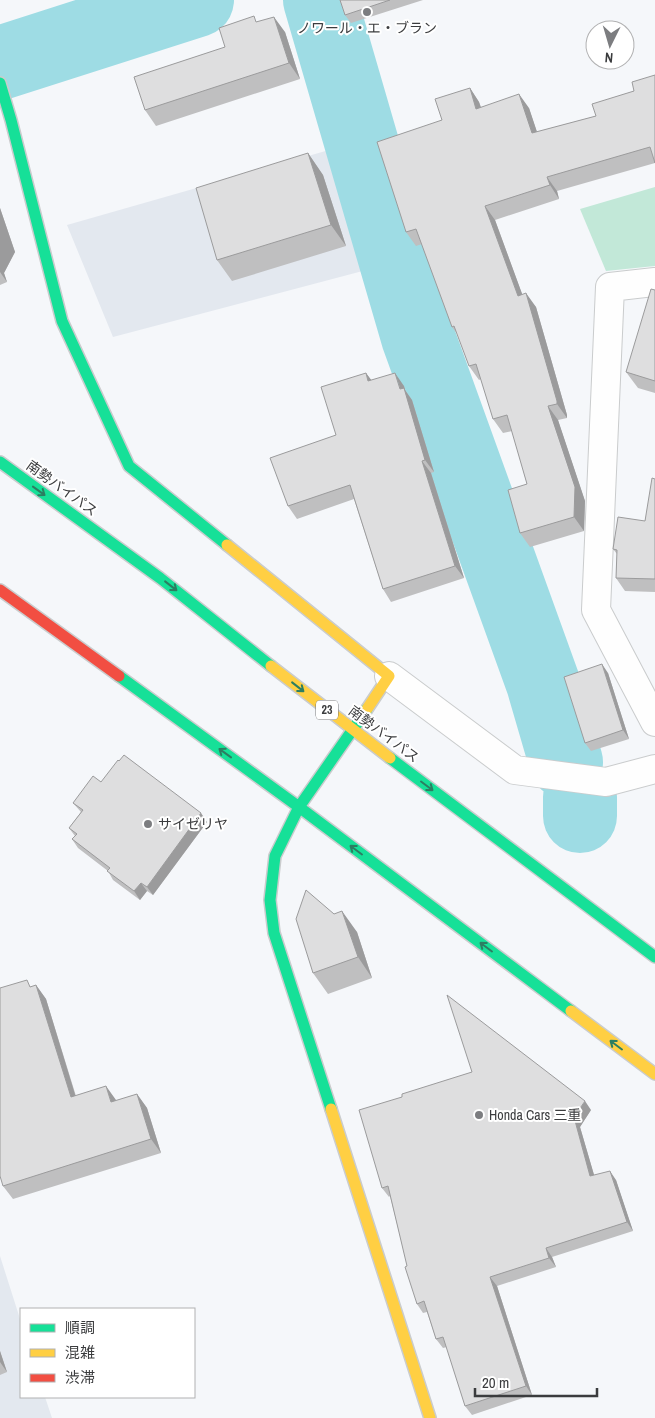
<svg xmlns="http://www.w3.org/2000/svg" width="655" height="1418" font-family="'Archivo Narrow','Noto Sans JP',sans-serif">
<rect width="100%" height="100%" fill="#f5f7fa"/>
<!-- built -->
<path fill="#e3e8ef" d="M336 148 374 268 113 337 67 225Z
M0 1256 21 1322V1397H45L52 1418H0Z"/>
<!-- green -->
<path fill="#c2e8d8" d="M655 187V266L606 271 580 209Z"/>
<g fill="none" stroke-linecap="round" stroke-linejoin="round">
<!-- river -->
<path stroke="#9edce4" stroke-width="74" d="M320 0 418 337 543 683 566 762
M0 63 197 0
M580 816V797"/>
<defs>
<path id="street" d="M655 282 610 287 596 610 655 722
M389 676 515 770 606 782 655 769"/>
<path id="fast" d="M0 83 11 120 62 321 129 466 227 545
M0 462 160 578 271 666
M119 676 299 807 571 1011
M390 758 655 957
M331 1109 274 933 270 900 275 856 299 807 367 709"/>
<path id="slow" d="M227 545 389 676 367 709
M271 666 390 758
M571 1011 655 1074
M331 1109 430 1418"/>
<path id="jam" d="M0 590 119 676"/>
</defs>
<!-- street casing -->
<use href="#street" stroke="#cacccd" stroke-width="30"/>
<!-- fast casing -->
<use href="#fast" stroke="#cacccd" stroke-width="14"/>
<!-- slow casing -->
<use href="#slow" stroke="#cacccd" stroke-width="14"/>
<!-- jam casing -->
<use href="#jam" stroke="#cacccd" stroke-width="14"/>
<!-- street -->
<use href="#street" stroke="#fefefe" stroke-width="28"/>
<!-- fast -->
<use href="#fast" stroke="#16e098" stroke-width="11"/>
<!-- slow -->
<use href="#slow" stroke="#ffcf43" stroke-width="11"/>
<!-- jam -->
<use href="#jam" stroke="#f24e42" stroke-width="11"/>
</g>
<!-- wall -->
<path fill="#bfbfc0" d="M340 0H423L351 23 345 15Z
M258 22 285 32 300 79 156 126 145 110Z
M470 88 479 102 481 107 529 108 537 132 596 116 634 91 655 163 557 191 559 199 495 220 522 294 536 307 567 415V418L558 420 585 501 584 531 530 547 520 533 527 484 512 431 503 433 493 419 481 379 479 380 469 366 458 335 452 327 422 244 416 246 406 232 442 120Z
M308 153 323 175 346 246 232 281 217 260Z
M0 208 15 252 4 273 7 282 0 285Z
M655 290V393L638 388 626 372Z
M366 373 371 380 404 386 405 390 412 400 434 472 431 473 464 578 391 602 383 589 354 499 297 519 288 506 336 435Z
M655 479V592L625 591 616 578 617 554 613 549 645 521Z
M608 673 629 739 591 751 585 743Z
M101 782 207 822 153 895 147 891 140 900 113 880 108 871 78 848 72 839 75 836 69 828 81 812 73 803Z
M334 914 357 932 372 978 328 994 313 973Z
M36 985 46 999 76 1096 116 1101 137 1094 147 1108 161 1153 13 1199 3 1186 32 987Z
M591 1110 580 1127 594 1175 616 1180 633 1231 552 1257 556 1267 497 1286 532 1395 472 1415 465 1406 447 1347 443 1348 436 1339 427 1312 423 1313 417 1304 390 1196 389 1197 382 1188Z
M0 1351 7 1372 0 1375Z"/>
<!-- shaded-wall -->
<path fill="#9b9b9c" d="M274 17 285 32 300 79 289 63Z
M470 88 479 102 486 123 476 109Z
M519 94 529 108 542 147 532 133Z
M308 153 323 175 346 246 331 225Z
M547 177 557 191 559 199 550 185Z
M485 206 495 220 528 310 518 296Z
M0 208 15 252 4 273 7 282 0 272Z
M526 293 536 307 567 415V418L557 404Z
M366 373 375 385 368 381Z
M395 373 404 386 405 390 412 400 434 472 425 460Z
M548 406 558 420 585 501 584 531 574 517Z
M422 461 431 473 464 578 455 566Z
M602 664 608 673 629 739 623 730Z
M201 813 207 822 153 895 147 887Z
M141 883 147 891 140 900 134 891Z
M342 911 357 932 372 978 358 957Z
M36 985 46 999 80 1111 71 1097Z
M106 1086 116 1100 121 1116 111 1102Z
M137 1094 147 1108 161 1153 151 1139Z
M585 1101 591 1110 580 1127 597 1185 590 1176 574 1117Z
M610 1171 616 1180 633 1231 627 1222Z
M546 1248 552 1257 556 1267 549 1258Z
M490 1277 497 1286 532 1395 526 1386Z
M0 1351 7 1372 0 1362Z"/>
<!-- building -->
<path fill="#dededf" stroke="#9b9b9c" d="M340 0H390L345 15Z
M254 16 256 22 274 17 289 63 145 110 134 77 225 47 219 28Z
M655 75V163L650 147 547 177 550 185 485 206 518 296 526 293 557 401V404L548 406 575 487 574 517 520 533 508 490 527 484 507 415 493 419 476 364 469 366 454 326 452 327 416 229 406 232 377 142 442 120 435 99 470 88 476 109 519 94 532 133 596 116 592 104 634 91 632 82Z
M308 153 331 225 217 260 196 188Z
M651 289 655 290V381L626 372Z
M366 373 368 381 395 373 400 389 404 388 425 460 422 461 455 566 383 589 350 485 288 506 270 458 336 435 321 387Z
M652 478 655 479V579L616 578 617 550 613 549 618 517 645 521Z
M602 664 623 730 585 743 564 677Z
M124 755 201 813 147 887 141 883 134 891 107 871 110 868 72 839 77 834 69 828 83 810 73 803 93 776 101 782 118 760 119 761Z
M306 890 334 914 342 911 358 957 313 973 296 919Z
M27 980 30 987 36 985 71 1097 106 1086 111 1102 137 1094 151 1139 3 1186 0 1176V988Z
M447 995 585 1101 574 1117 590 1176 610 1171 627 1222 546 1248 549 1258 490 1277 526 1386 465 1406 443 1337 436 1339 424 1301 417 1304 405 1267 407 1266 388 1186 382 1188 359 1110 402 1097V1094L472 1072Z"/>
<!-- one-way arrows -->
<defs><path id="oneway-shaft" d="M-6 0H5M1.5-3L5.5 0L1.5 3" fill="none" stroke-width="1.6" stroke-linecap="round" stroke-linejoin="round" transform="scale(1.25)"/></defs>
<g stroke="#2c7e62">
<use href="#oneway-shaft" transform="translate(39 491) rotate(36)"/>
<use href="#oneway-shaft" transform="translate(171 586) rotate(38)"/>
<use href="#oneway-shaft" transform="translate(298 687) rotate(38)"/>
<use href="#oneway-shaft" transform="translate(225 753) rotate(-144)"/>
<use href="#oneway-shaft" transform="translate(427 786) rotate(37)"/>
<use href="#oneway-shaft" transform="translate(356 850) rotate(-143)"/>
<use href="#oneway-shaft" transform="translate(486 947) rotate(-143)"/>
<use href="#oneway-shaft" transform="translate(616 1045) rotate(-143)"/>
</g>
<!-- markers -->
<g fill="#7c7d80" stroke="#fff" stroke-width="2">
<circle cx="367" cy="12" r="5"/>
<circle cx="148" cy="824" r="5"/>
<circle cx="479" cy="1115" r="5"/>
</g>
<g text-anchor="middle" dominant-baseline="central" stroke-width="4" stroke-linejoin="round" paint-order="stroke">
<!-- shield labels -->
<rect fill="#fff" stroke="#767678" stroke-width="1" x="316" y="700.5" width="22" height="19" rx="4"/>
<g font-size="12" font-weight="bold" fill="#3b3c3e">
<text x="327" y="710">23</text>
</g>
<!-- poi labels -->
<g font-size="14" fill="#3b3c3e" stroke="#fff" text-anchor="start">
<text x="367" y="28" text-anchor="middle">ノワール・エ・ブラン</text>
<text x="158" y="824">サイゼリヤ</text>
<text x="489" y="1115">Honda Cars 三重</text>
</g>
<!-- street labels -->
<g font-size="14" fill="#3b3c3e" stroke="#fff">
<text transform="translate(62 488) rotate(36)">南勢バイパス</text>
<text transform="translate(384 734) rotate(37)">南勢バイパス</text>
</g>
</g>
<!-- legend -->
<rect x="20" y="1308" width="175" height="90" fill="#ffffff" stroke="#b1b1b2"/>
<rect x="30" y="1324" width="25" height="8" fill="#16e098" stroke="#b1b1b2"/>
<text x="65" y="1333" font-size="15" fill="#3b3c3e">順調</text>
<rect x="30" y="1349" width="25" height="8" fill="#ffcf43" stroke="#b1b1b2"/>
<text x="65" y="1358" font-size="15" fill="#3b3c3e">混雑</text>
<rect x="30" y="1374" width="25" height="8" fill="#f24e42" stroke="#b1b1b2"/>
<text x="65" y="1383" font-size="15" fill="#3b3c3e">渋滞</text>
<!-- north arrow -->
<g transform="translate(610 45) rotate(185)"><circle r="24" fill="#ffffff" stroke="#b1b1b2"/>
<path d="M0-4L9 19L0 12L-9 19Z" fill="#7c7d80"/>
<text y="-8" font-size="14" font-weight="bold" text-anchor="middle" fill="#3b3c3e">N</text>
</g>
<!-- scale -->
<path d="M475 1388v8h122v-8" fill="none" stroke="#3b3c3e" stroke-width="2.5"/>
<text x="482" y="1388" font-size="15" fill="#3b3c3e" stroke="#ffffff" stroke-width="4" paint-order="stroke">20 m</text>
</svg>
